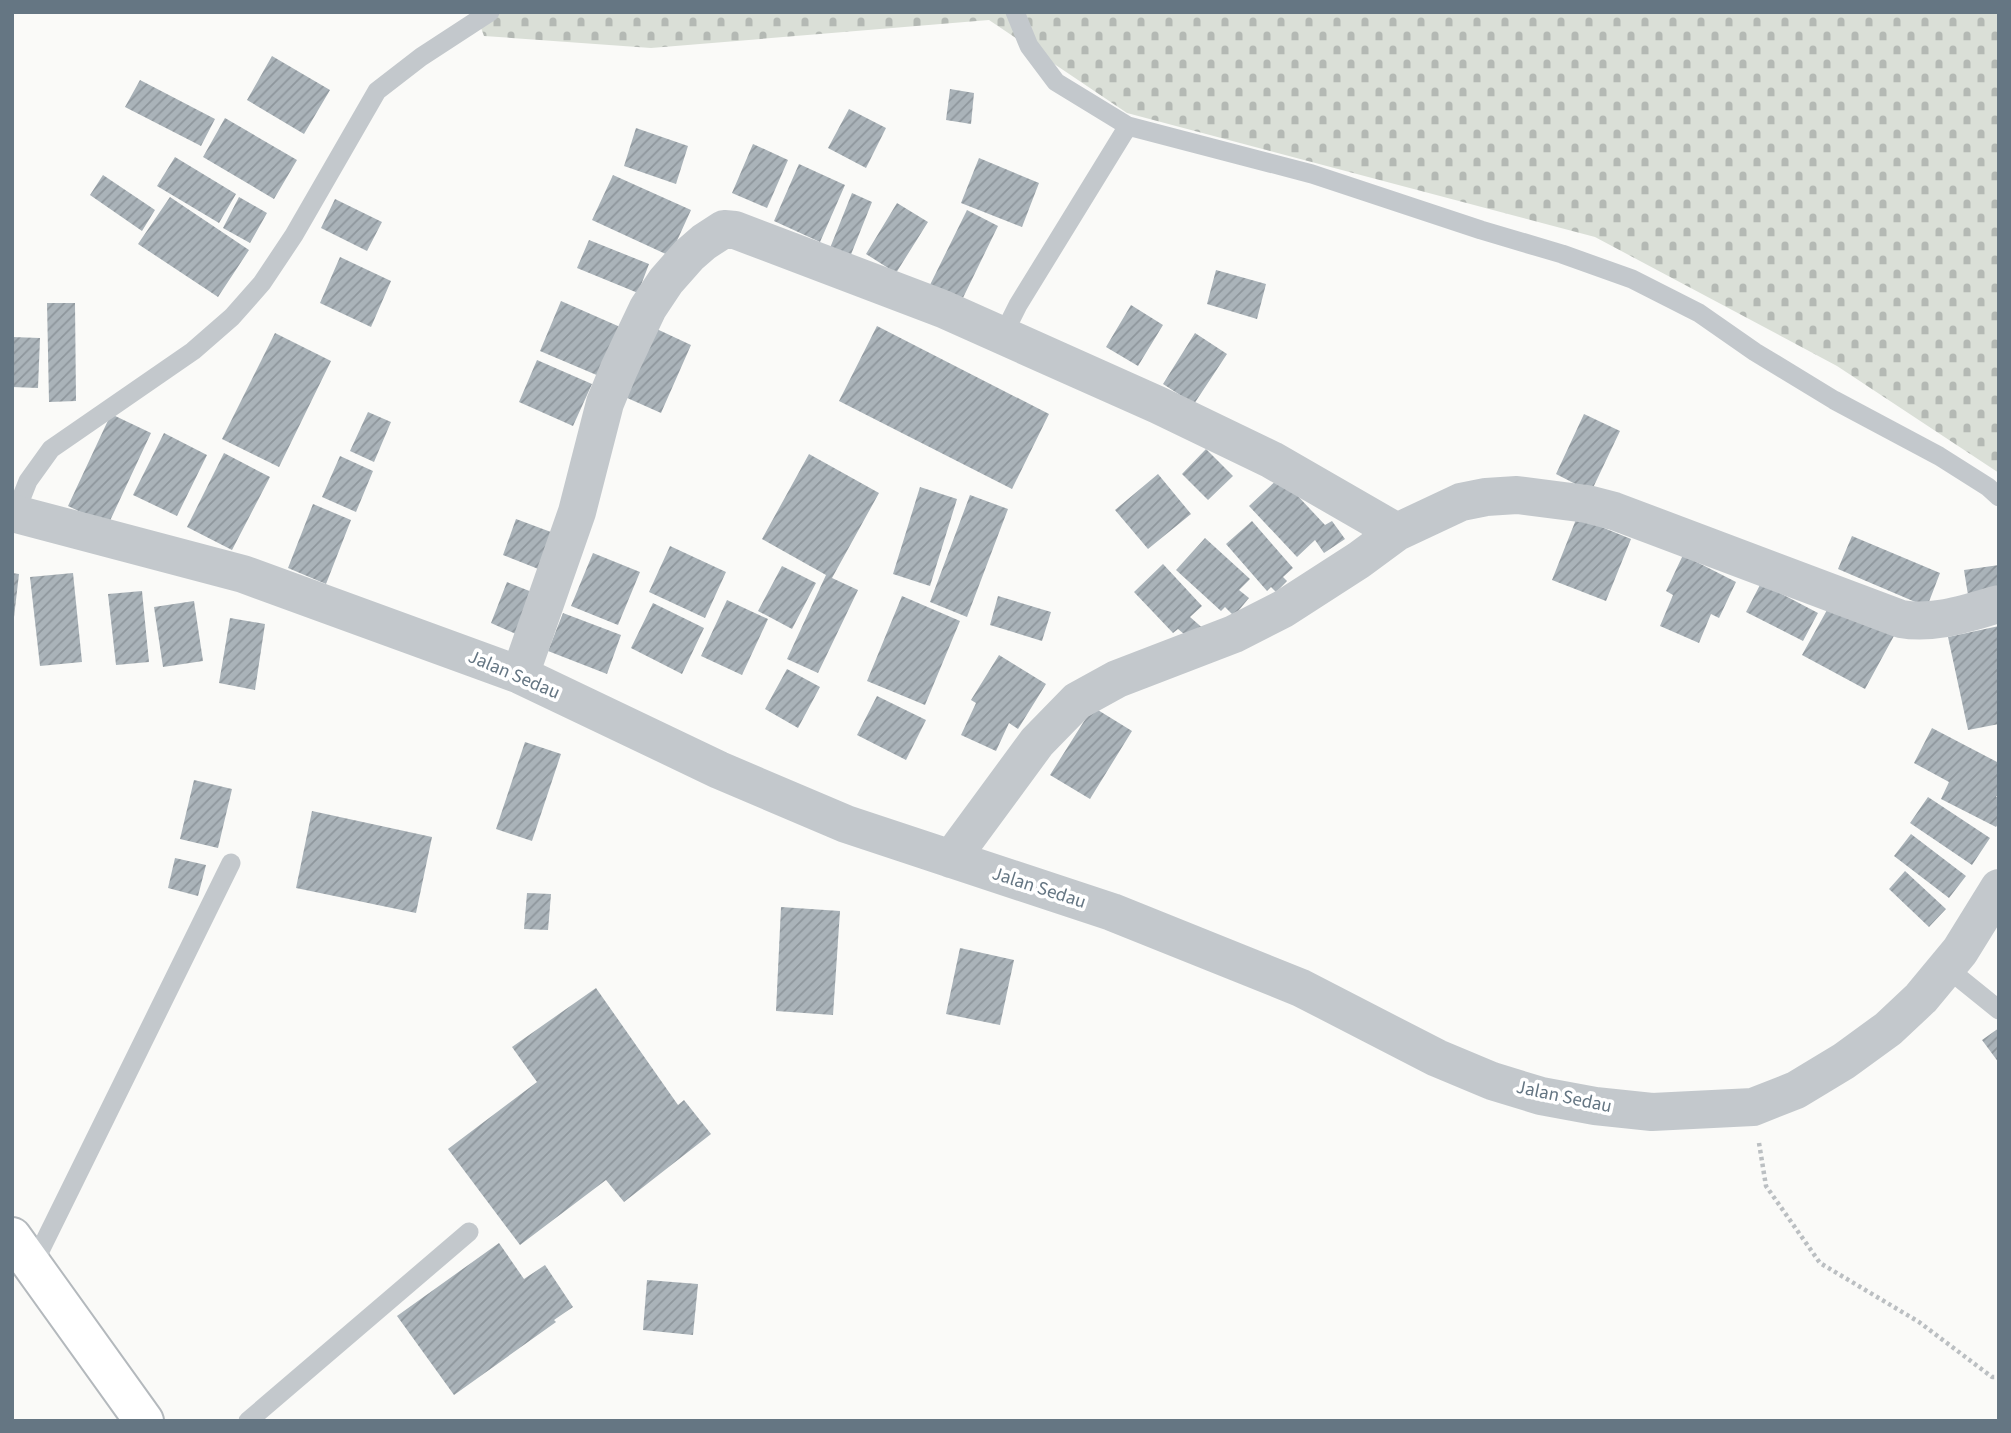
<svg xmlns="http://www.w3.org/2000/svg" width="2011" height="1433" font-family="'Source Sans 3',sans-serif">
<defs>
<pattern id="cemetery-stones" width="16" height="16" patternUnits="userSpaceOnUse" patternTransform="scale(1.75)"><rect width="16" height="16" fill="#dadfd7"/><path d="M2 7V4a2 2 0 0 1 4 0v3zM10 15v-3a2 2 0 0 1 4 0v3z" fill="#b4b9b4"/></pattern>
<pattern id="building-hatch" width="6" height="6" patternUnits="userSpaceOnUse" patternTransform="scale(1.75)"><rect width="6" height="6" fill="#aab3b9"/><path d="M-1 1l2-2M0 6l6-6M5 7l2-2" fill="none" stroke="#8e969c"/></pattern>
</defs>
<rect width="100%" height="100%" fill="#fafaf8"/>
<!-- cemetery -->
<path fill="url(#cemetery-stones)" d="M475 12H1999V473L1837 366 1595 237 1127 113 989 20 651 48 484 36Z"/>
<!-- building -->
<path fill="url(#building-hatch)" d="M272 56 330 90 304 134 247 100Z
M140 80 215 119 201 146 125 107Z
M950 89 974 93 971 124 946 120Z
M849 109 886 128 866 168 828 148Z
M225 118 297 160 274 199 203 157Z
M636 128 688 146 676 184 624 166Z
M753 144 788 160 767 208 732 193Z
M175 157 236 194 219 223 157 186Z
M979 158 1039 183 1022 227 961 203Z
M799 164 845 185 820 242 774 221Z
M103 175 155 210 142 231 90 195Z
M613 175 691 210 670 256 592 220Z
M852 193 872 202 850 257 830 248Z
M170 197 249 250 218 297 138 244Z
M239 197 267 213 250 243 223 228Z
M335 199 382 222 367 251 321 228Z
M897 203 928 222 896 273 866 254Z
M967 210 998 226 959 306 927 291Z
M589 240 649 264 638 293 577 268Z
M340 257 391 281 371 327 320 303Z
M1216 270 1266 284 1257 319 1207 304Z
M561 301 627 330 606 379 540 351Z
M47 303H75L76 401 49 402Z
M1131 305 1163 325 1138 366 1106 347Z
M646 324 691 345 661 413 616 393Z
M877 326 1049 414 1012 489 839 401Z
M275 333 331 361 279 467 222 439Z
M1195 333 1227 354 1194 404 1163 384Z
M12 337 40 338 38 388 12 387Z
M537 360 592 384 573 426 519 402Z
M368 412 391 422 374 462 350 451Z
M111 414 151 433 108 525 68 506Z
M1584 414 1620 431 1591 492 1556 474Z
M164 433 207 455 177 516 133 495Z
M1206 449 1233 476 1208 500 1182 474Z
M224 453 270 477 232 550 187 527Z
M809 454 879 493 832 578 858 590 818 673 787 659 826 575 762 539Z
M340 456 373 471 356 512 322 497Z
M1158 474 1191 514 1148 549 1115 510Z
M1280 477 1325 525 1332 521 1345 539 1324 553 1315 540 1297 557 1249 506Z
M920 487 957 499 930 586 893 574Z
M970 495 1008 509 967 617 930 602Z
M313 504 351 520 326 584 288 568Z
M1577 517 1631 539 1606 601 1552 580Z
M516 519 559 535 546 572 503 555Z
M1252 521 1293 568 1283 577 1287 581 1276 592 1271 587 1267 591 1226 544Z
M1852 536 1940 573 1927 607 1838 569Z
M1205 538 1250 579 1239 590 1249 598 1234 616 1225 607 1221 611 1176 570Z
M670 546 726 572 705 618 649 592Z
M593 553 640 572 618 625 571 606Z
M1683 555 1736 582 1719 618 1711 614 1699 643 1660 626 1673 595 1666 591Z
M1163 564 1202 606 1190 617 1206 631 1196 644 1178 629 1173 633 1134 592Z
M1999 565V590L1968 595 1964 570Z
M782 566 816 583 792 629 758 611Z
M12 573 19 574 14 617H12Z
M73 573 82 662 40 666 30 577Z
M507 582 542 596 525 638 491 623Z
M1761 583 1818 613 1803 641 1746 612Z
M142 591 149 662 116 665 108 594Z
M902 596 960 621 925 705 867 681Z
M998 596 1051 612 1042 641 990 625Z
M727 600 768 619 742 675 701 656Z
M194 601 203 661 163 667 154 607Z
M1832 601 1895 634 1865 689 1802 655Z
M653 603 704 628 682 674 631 648Z
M563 613 621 635 607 674 548 651Z
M230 618 265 624 255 690 219 683Z
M1999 626V724L1968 730 1948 637Z
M999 655 1046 684 1018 729 1009 723 996 751 961 735 976 703 971 700Z
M787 669 820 687 798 728 765 709Z
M877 696 926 720 906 760 857 735Z
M1093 707 1132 731 1090 799 1050 775Z
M1932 728 1999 763V792L1996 797 1999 798V822L1996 827 1941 799 1949 782 1914 763Z
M525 742 561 754 532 841 496 829Z
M194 780 232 789 218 848 180 839Z
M1928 797 1990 838 1972 865 1910 823Z
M312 811 432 837 416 913 296 888Z
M1911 834 1966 876 1949 898 1894 856Z
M175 858 206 865 198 896 168 888Z
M1905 871 1946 909 1929 927 1889 889Z
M527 893 551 894 548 930 524 929Z
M781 907 840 911 833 1015 776 1011Z
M960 948 1014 960 1000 1025 946 1014Z
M596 988 678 1105 684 1100 711 1134 624 1202 606 1180 520 1245 448 1149 537 1082 512 1047Z
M1999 1028V1063L1982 1040Z
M499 1243 524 1279 545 1265 573 1307 554 1320 556 1322 454 1395 397 1316Z
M647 1280 698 1284 693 1335 643 1330Z"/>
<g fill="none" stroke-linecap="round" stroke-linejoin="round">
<defs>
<path id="highway" d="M12 1237 144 1421"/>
</defs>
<!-- highway casing -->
<use href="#highway" stroke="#b4b9bd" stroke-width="42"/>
<!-- path -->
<path stroke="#bbbfc2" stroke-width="4.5" stroke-dasharray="3.5 3.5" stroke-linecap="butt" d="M1759 1143 1766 1186 1820 1263 1919 1322 1992 1377H1999"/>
<!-- lane -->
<path stroke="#c3c8cc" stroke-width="19" d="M1015 12 1029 46 1056 82 1128 126 1312 174 1481 230 1562 254 1632 279 1699 313 1755 352 1834 400 1939 456 1988 487 1999 497
M1003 335 1018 305 1128 126
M15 514 28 481 51 449 193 351 232 317 262 283 294 235 377 91 421 57 490 12
M1947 968 1999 1010
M33 1265 231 863
M248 1421 469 1232"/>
<!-- street -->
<path stroke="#c3c8cc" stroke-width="38" d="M12 513 243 574 520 675 719 770 846 824 1112 912 1301 988 1437 1058 1492 1081 1541 1096 1595 1106 1652 1112 1753 1107 1796 1090 1844 1061 1888 1029 1921 998 1960 951 1999 888
M520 675 577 512 605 403 619 369 648 308 666 281 689 255 704 242 724 229 735 230 943 309 1158 405 1272 460 1397 532
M951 859 1037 742 1077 701 1117 679 1234 634 1283 609 1359 560 1397 532 1461 502 1486 497 1517 495 1587 504 1614 511 1901 619C1935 625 1966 613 1999 604"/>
<!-- highway -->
<use href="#highway" stroke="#fff" stroke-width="38"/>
</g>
<g text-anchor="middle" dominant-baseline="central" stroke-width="7" stroke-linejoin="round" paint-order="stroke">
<!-- street labels -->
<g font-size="19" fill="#657683" stroke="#fff">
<text transform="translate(514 675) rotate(23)">Jalan Sedau</text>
<text transform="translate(1039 888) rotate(18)">Jalan Sedau</text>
<text transform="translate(1564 1097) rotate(12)">Jalan Sedau</text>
</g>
</g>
<!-- border -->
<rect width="2011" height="1433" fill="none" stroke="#657683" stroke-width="28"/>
</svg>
